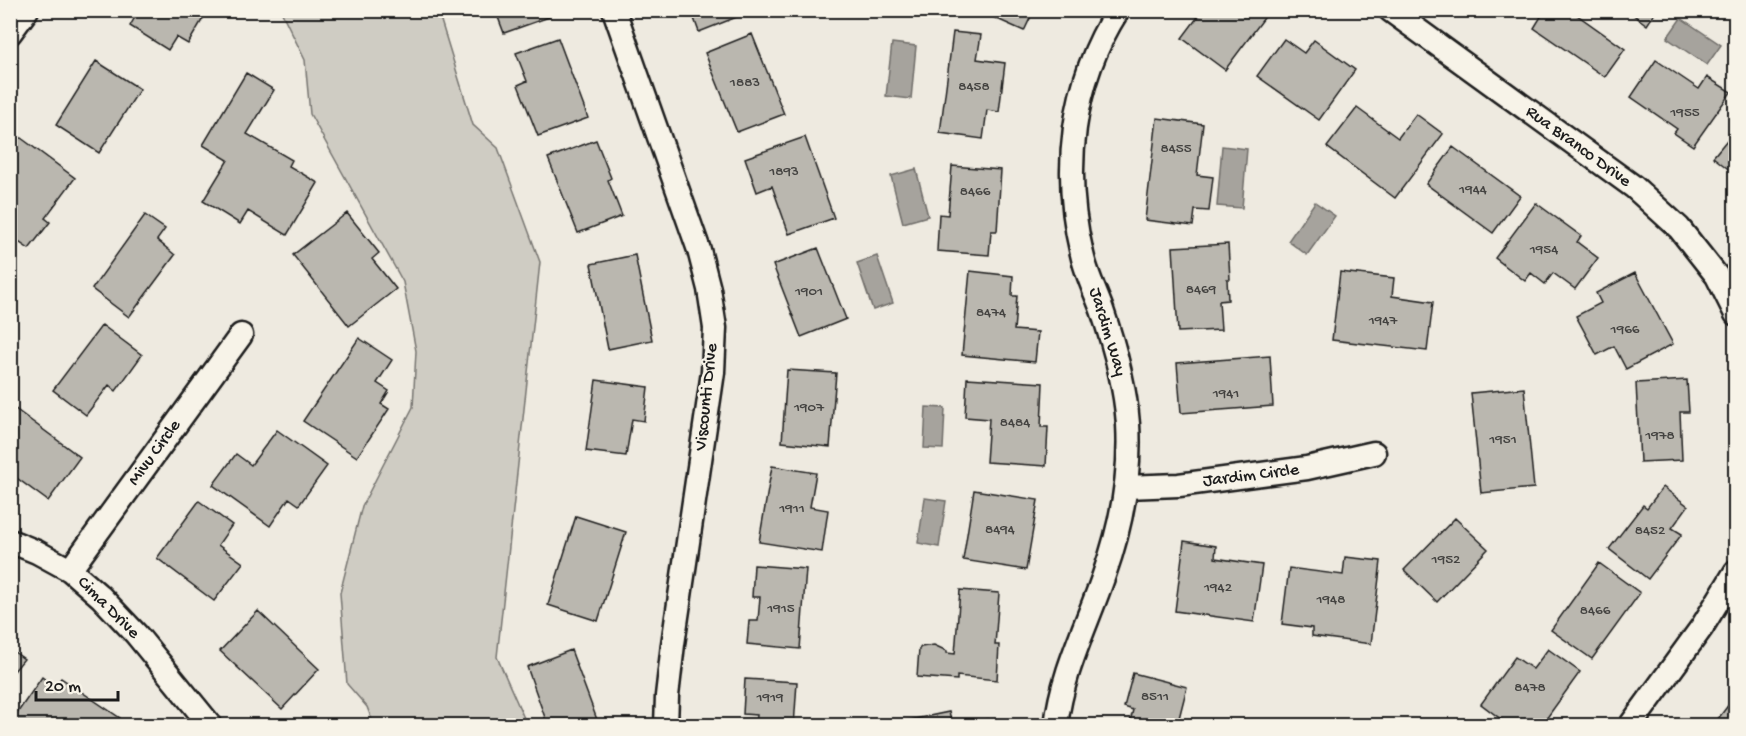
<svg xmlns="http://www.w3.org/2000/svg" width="1746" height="736" font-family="'Gochi Hand',sans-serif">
<rect width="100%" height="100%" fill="#eeeae0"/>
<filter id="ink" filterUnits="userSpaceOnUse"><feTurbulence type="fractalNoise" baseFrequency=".0167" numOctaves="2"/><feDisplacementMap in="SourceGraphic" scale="12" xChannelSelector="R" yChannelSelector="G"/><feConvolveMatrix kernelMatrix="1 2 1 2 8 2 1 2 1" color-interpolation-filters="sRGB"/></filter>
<g filter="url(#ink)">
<!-- green -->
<path fill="#cfccc3" stroke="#767470" stroke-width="1.5" d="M281 11H438L473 125 498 148 540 262 497 657 527 725H374L367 707 347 684 340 593 362 506 413 407 416 351 403 282 310 114 305 60Z"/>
<!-- water -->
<path fill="#a6a39d" stroke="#6f6d69" stroke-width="1.5" d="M1681 18 1721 45 1707 65 1667 38Z
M892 43 916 46 911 99 886 96Z
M1222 146 1247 149 1242 208 1217 206Z
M916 169 928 216 903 223 891 176Z
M1315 202 1335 216 1307 255 1288 241Z
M877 256 893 303 873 310 857 263Z
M926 407 945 408 943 449 924 448Z
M925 498 946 501 939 547 918 543Z"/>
<!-- building -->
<path fill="#bab7af" stroke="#1c1c1c" stroke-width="1.5" d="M139 10H208L188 44 176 37 168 50 130 26Z
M486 10H547L549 17 504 33 496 12 487 15Z
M691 10H752V11L699 32Z
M977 10H1034L1024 31Z
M1203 10H1270L1225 70 1182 38Z
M1545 10H1570L1625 49 1605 77 1534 28Z
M1627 10H1657L1647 25Z
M953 32 981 35 977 59 1005 63 999 112 987 110 983 139 940 133Z
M752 34 784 114 737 132 705 53Z
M558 38 588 118 538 136 518 85 527 81 516 53Z
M1284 39 1304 53 1314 40 1355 70 1319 120 1257 76Z
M1656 60 1699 89 1707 77 1731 92 1693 146 1674 133 1677 129 1631 97Z
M96 61 140 89 99 153 56 125Z
M246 73 274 90 247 134 292 160 289 166 318 183 287 235 248 211 240 224 203 201 228 160 203 145Z
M1357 108 1398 138 1416 114 1443 134 1395 198 1327 147Z
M1157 118 1203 124 1197 175 1213 177 1209 211 1195 210 1193 226 1145 220Z
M1736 129V175L1713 157Z
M13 132 75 178 45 218 50 222 29 249 10 236V136Z
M805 137 834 218 789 234 772 186 757 192 745 158Z
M596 140 611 178 608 180 622 216 578 233 548 158Z
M1453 147 1520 196 1493 233 1426 184Z
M952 166 1001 170 997 231H991L989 255 937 251 939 214 948 215Z
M1536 203 1581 236 1577 242 1598 258 1575 289 1553 273 1545 284 1531 273 1525 281 1495 258Z
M347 213 379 253 372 259 396 289 349 326 293 255Z
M145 215 165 229 157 240 175 255 129 317 92 289Z
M1228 244 1230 279H1227L1228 300 1219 301 1221 330 1178 332 1173 247Z
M818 248 846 319 801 337 773 265Z
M635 255 652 340 608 349 591 264Z
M970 271 1013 276 1012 296H1017L1014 330 1038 332 1035 362 962 355Z
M1340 272 1394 278 1392 296 1433 302 1427 351 1332 340Z
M1635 273 1673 344 1626 369 1614 346 1597 355 1576 316 1601 303 1596 293Z
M102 325 142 355 116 391 109 385 86 415 53 390Z
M359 338 392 360 377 383 389 391 381 404 389 409 357 457 303 421Z
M1270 356 1273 406 1181 413 1177 363Z
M787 370 836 373 830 447 782 442Z
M967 378 1043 383 1041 427H1048L1046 466 986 462 989 419 965 417Z
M596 380 648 387 644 421 632 419 626 456 586 451Z
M1687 380 1689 412H1680L1682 460 1640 462 1636 383Z
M1524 388 1534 488 1481 493 1471 393Z
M10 405 80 457 48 501 10 473Z
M277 430 327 466 299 505 289 498 270 526 213 485 236 454 251 465Z
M772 466 816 473 810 507 828 510 822 552 759 542Z
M1663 487 1688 506 1672 528 1682 534 1648 579 1609 549 1643 505 1647 508Z
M974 490 1038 500 1026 570 963 560Z
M199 501 232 525 218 545 243 563 214 601 157 558Z
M576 516 626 532 598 621 548 605Z
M1455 518 1488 549 1437 602 1404 570Z
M1184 541 1216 546 1215 558 1262 565 1254 622 1175 611Z
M1345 557 1381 561 1371 644 1312 636V628L1282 624 1289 568 1343 575Z
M1599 563 1640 593 1592 659 1551 630Z
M754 565 806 569 800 649 747 644 749 621H758L760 597H752Z
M960 590 999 593 995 645H999L997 680 957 676V680L917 677 919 649 921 647 934 645 947 651V653L955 654Z
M258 611 319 669 282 709 220 651Z
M10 649 24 659 10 676Z
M1548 649 1580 672 1541 726H1510L1481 704 1515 657 1533 669Z
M571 650 599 725 596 726H548L527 667Z
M1133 673 1187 687 1177 726H1129L1133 710 1124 707Z
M42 677 55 687 61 678 120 718 115 726H15L11 722Z
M745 679 797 682 794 726H756L757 715 743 714Z
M1733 699 1736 700V726H1715L1714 724Z
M949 712 952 726H901L900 722Z
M988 719 989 726H957Z"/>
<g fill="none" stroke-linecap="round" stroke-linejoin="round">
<defs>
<path id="street" d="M614 10 699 250 709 289 715 328 713 372 673 644 667 696 666 726
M1390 10 1634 187 1679 228 1717 276 1736 314
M10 33 27 10
M1126 487 1179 485 1307 468 1374 453
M10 541 37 552 70 570 101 597 136 634 211 726
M70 570 241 335
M1056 726C1062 672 1087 625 1104 575 1121 527 1131 475 1128 424 1125 384 1115 348 1102 310 1095 291 1086 273 1082 254 1062 172 1071 83 1118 10
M1630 726 1702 627 1736 571"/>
</defs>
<!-- street casing -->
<use href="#street" stroke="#1c1c1c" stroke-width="27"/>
<!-- street -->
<use href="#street" stroke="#f7f3e8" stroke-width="22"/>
</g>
</g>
<g text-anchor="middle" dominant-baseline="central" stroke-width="5" stroke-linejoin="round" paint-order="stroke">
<!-- number labels -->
<g font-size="15" fill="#444341">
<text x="745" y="83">1883</text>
<text x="974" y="87">8458</text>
<text x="1685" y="113">1955</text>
<text x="1176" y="149">8455</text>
<text x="784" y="172">1893</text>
<text x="1473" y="190">1944</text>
<text x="975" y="192">8466</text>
<text x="1544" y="250">1954</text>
<text x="1201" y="290">8469</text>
<text x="809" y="292">1901</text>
<text x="991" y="313">8474</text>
<text x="1383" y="321">1947</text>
<text x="1625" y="330">1966</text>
<text x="1226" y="394">1941</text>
<text x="809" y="408">1907</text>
<text x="1015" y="423">8484</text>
<text x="1660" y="436">1978</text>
<text x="1503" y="440">1951</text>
<text x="792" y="509">1911</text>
<text x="1000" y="530">8494</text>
<text x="1650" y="531">8452</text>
<text x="1446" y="560">1952</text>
<text x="1218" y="588">1942</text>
<text x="1331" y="600">1948</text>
<text x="781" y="609">1915</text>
<text x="1595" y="611">8466</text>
<text x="1530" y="688">8478</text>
<text x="1155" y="697">8511</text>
<text x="770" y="698">1919</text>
</g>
<!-- street labels -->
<g font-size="18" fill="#1c1c1c" stroke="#f7f3e8">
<text transform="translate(1578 147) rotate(36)">Rua Branco Drive</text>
<text transform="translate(1107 332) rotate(73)">Jardim Way</text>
<text transform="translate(707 397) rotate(-84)">Viscounti Drive</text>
<text transform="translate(155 453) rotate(-54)">Mivu Circle</text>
<text transform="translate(1251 476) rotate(-7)">Jardim Circle</text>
<text transform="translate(108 608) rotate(45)">Cima Drive</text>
</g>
</g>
<!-- margin -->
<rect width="1746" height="736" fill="none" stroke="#f7f3e8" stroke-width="36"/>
<rect x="18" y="18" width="1710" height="700" fill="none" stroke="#1c1c1c" stroke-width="2" filter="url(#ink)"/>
<!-- scale -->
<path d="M36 691v9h82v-9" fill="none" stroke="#1c1c1c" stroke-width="3"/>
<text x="45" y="691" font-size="18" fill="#1c1c1c" stroke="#f7f3e8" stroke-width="4.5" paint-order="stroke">20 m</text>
</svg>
